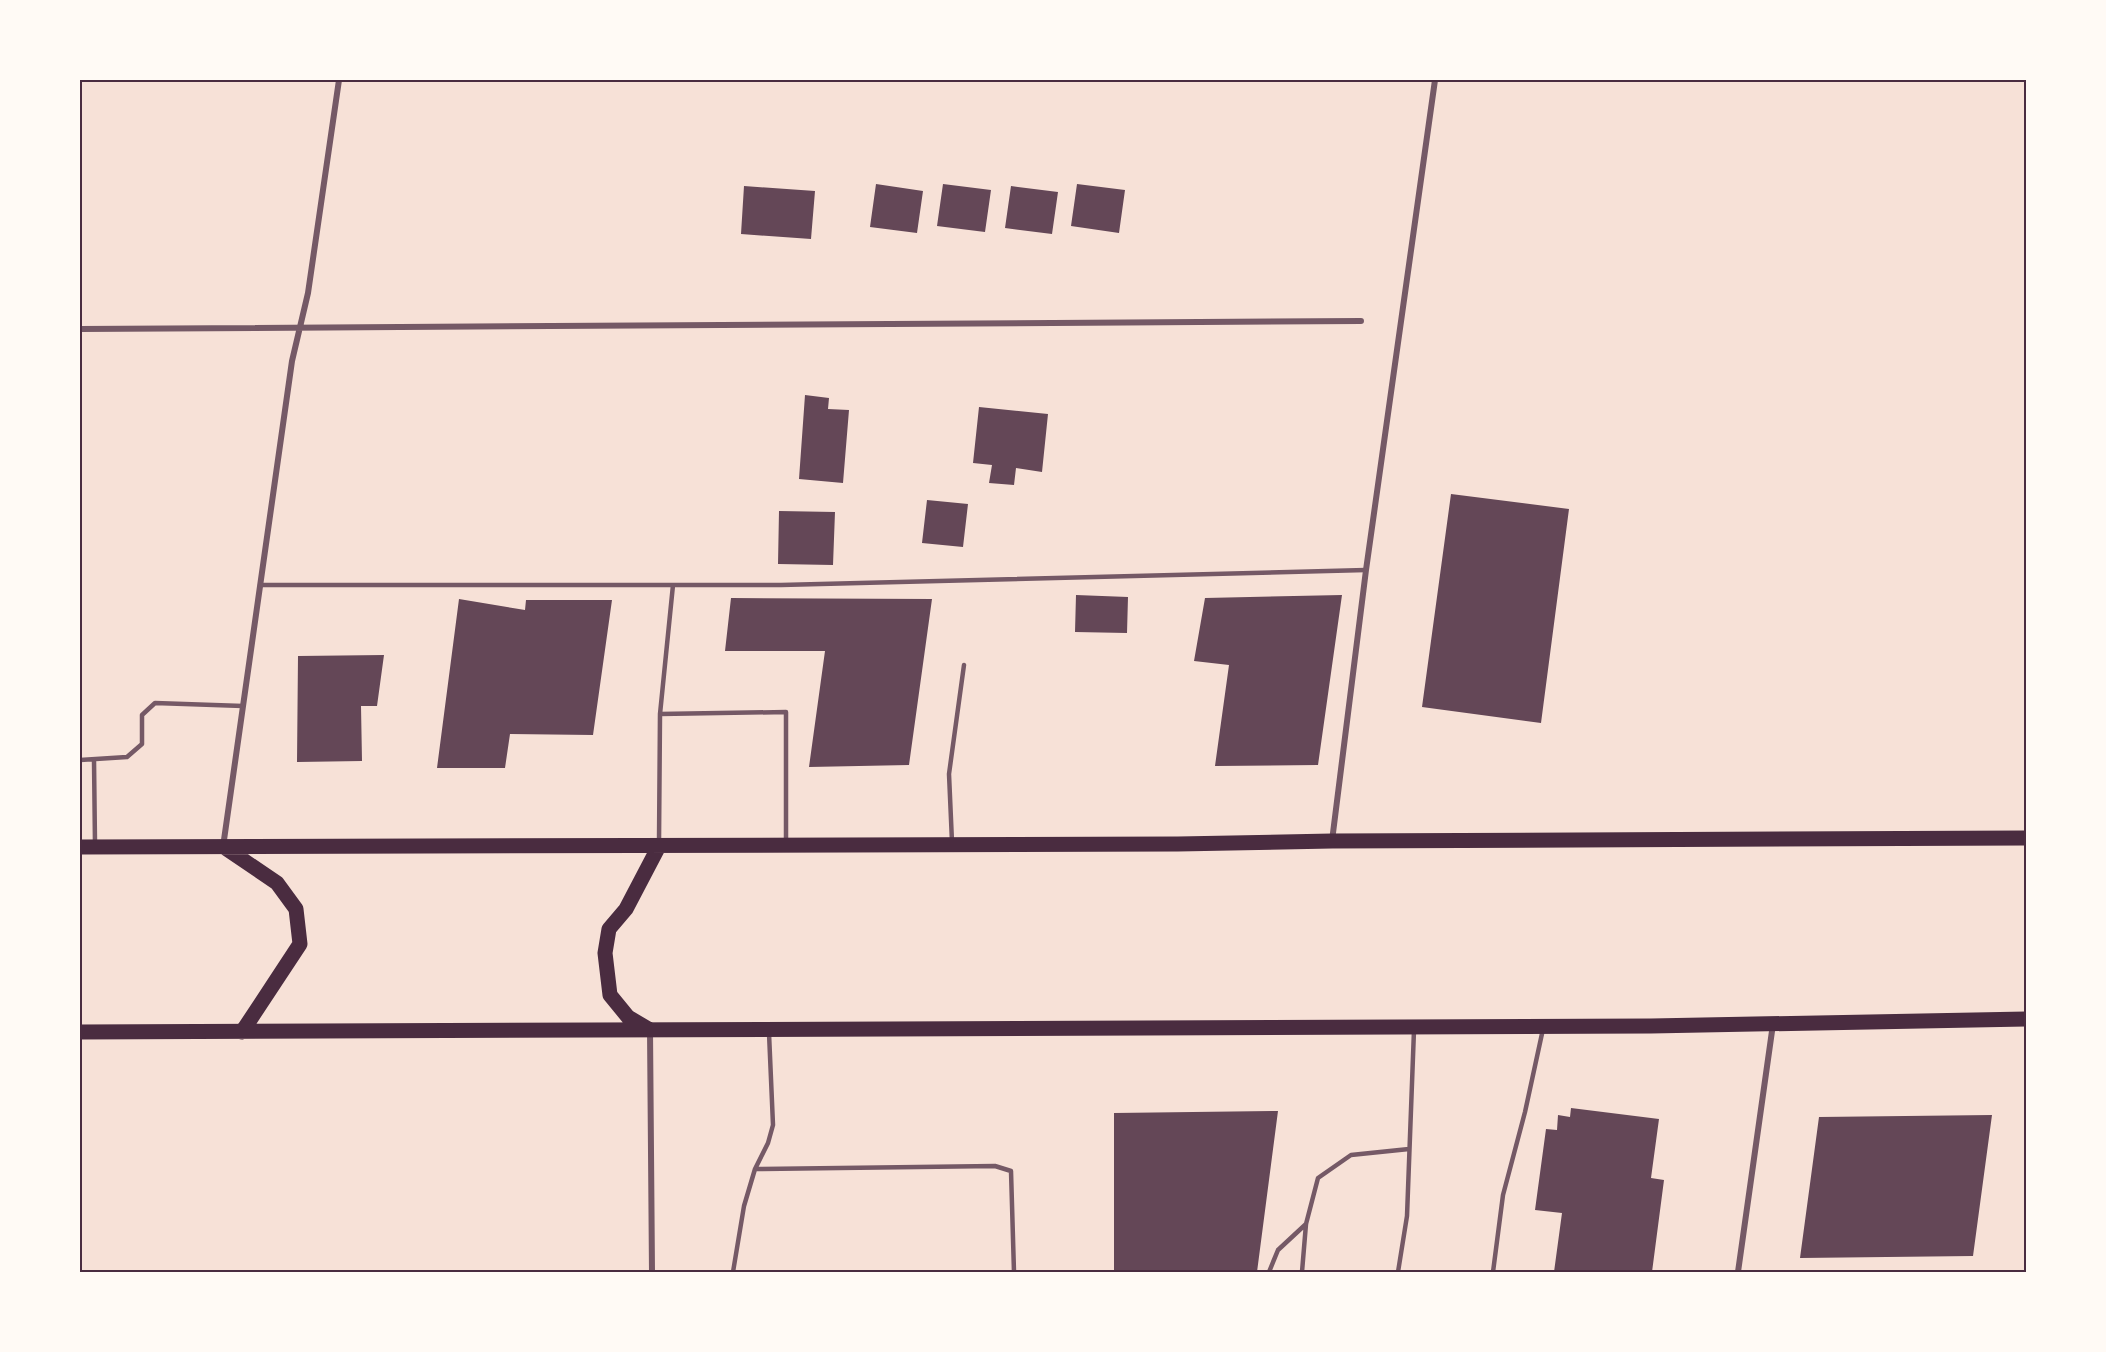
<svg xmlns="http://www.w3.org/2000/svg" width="2106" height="1352" font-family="'PT Sans',sans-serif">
<rect width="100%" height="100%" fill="#f7e1d7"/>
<!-- building -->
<path fill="#644757" d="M876 184 923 191 917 233 870 227Z
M943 184 991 190 985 232 937 226Z
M1077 184 1125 190 1119 233 1071 226Z
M744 186 815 191 811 239 741 234Z
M1011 186 1058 192 1052 234 1005 228Z
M805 395 829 398 828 409 849 410 843 483 799 479Z
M979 407 1048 414 1042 472 1016 468 1014 485 989 483 992 465 973 463Z
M1451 494 1569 509 1541 723 1422 707Z
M927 500 968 504 963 547 922 543Z
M779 511 835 512 833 565 778 564Z
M1076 595 1128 597 1127 633 1075 632Z
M1342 595 1318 765 1215 766 1229 665 1194 661 1205 598Z
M731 598 932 599 909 765 809 767 825 651H725Z
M459 599 525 610 526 600H612L593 735 510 734 505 768H437Z
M384 655 377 706H361L362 761 297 762 298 656Z
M1571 1108 1659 1119 1651 1178 1664 1180 1652 1272H1554L1562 1213 1535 1210 1546 1129 1557 1130 1558 1115 1570 1117Z
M1278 1111 1257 1272H1114V1113Z
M1992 1115 1973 1256 1800 1258 1819 1117Z"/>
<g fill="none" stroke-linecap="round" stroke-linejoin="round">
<!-- service -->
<path stroke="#755966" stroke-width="4.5" d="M260 585H781L1366 570
M673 585 660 714 786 712V843
M80 760 127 757 142 744V715L155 703 243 706
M94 760 95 844
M952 842 949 774 964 665
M659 843 660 714
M755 1169 995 1166 1011 1171 1014 1272
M733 1272 744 1206 755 1169 768 1143 773 1125 769 1033
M1269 1272 1278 1250 1306 1224
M1302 1272 1306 1224 1318 1178 1351 1155 1409 1149
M1398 1272 1407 1216 1414 1030
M1493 1272 1503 1195 1525 1112 1543 1029"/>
<!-- minor -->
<path stroke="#755966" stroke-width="6" d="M80 329 1361 321
M1332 841 1366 570 1435 80
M223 847 292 361 308 293 339 80
M650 1030 652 1272
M1738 1272 1773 1024"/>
<!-- primary -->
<path stroke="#4a2c40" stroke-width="15" d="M80 847 1178 844 1332 841 2026 838
M224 847 277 883 296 909 300 944 242 1032
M650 1030 628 1017 610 995 605 953 609 929 626 909 659 846
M80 1032 1651 1026 2026 1019"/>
</g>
<!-- border -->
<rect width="2106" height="1352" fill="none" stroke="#fffaf5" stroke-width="162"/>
<rect x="81" y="81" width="1944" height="1190" fill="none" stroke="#4a2c40" stroke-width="2"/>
</svg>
